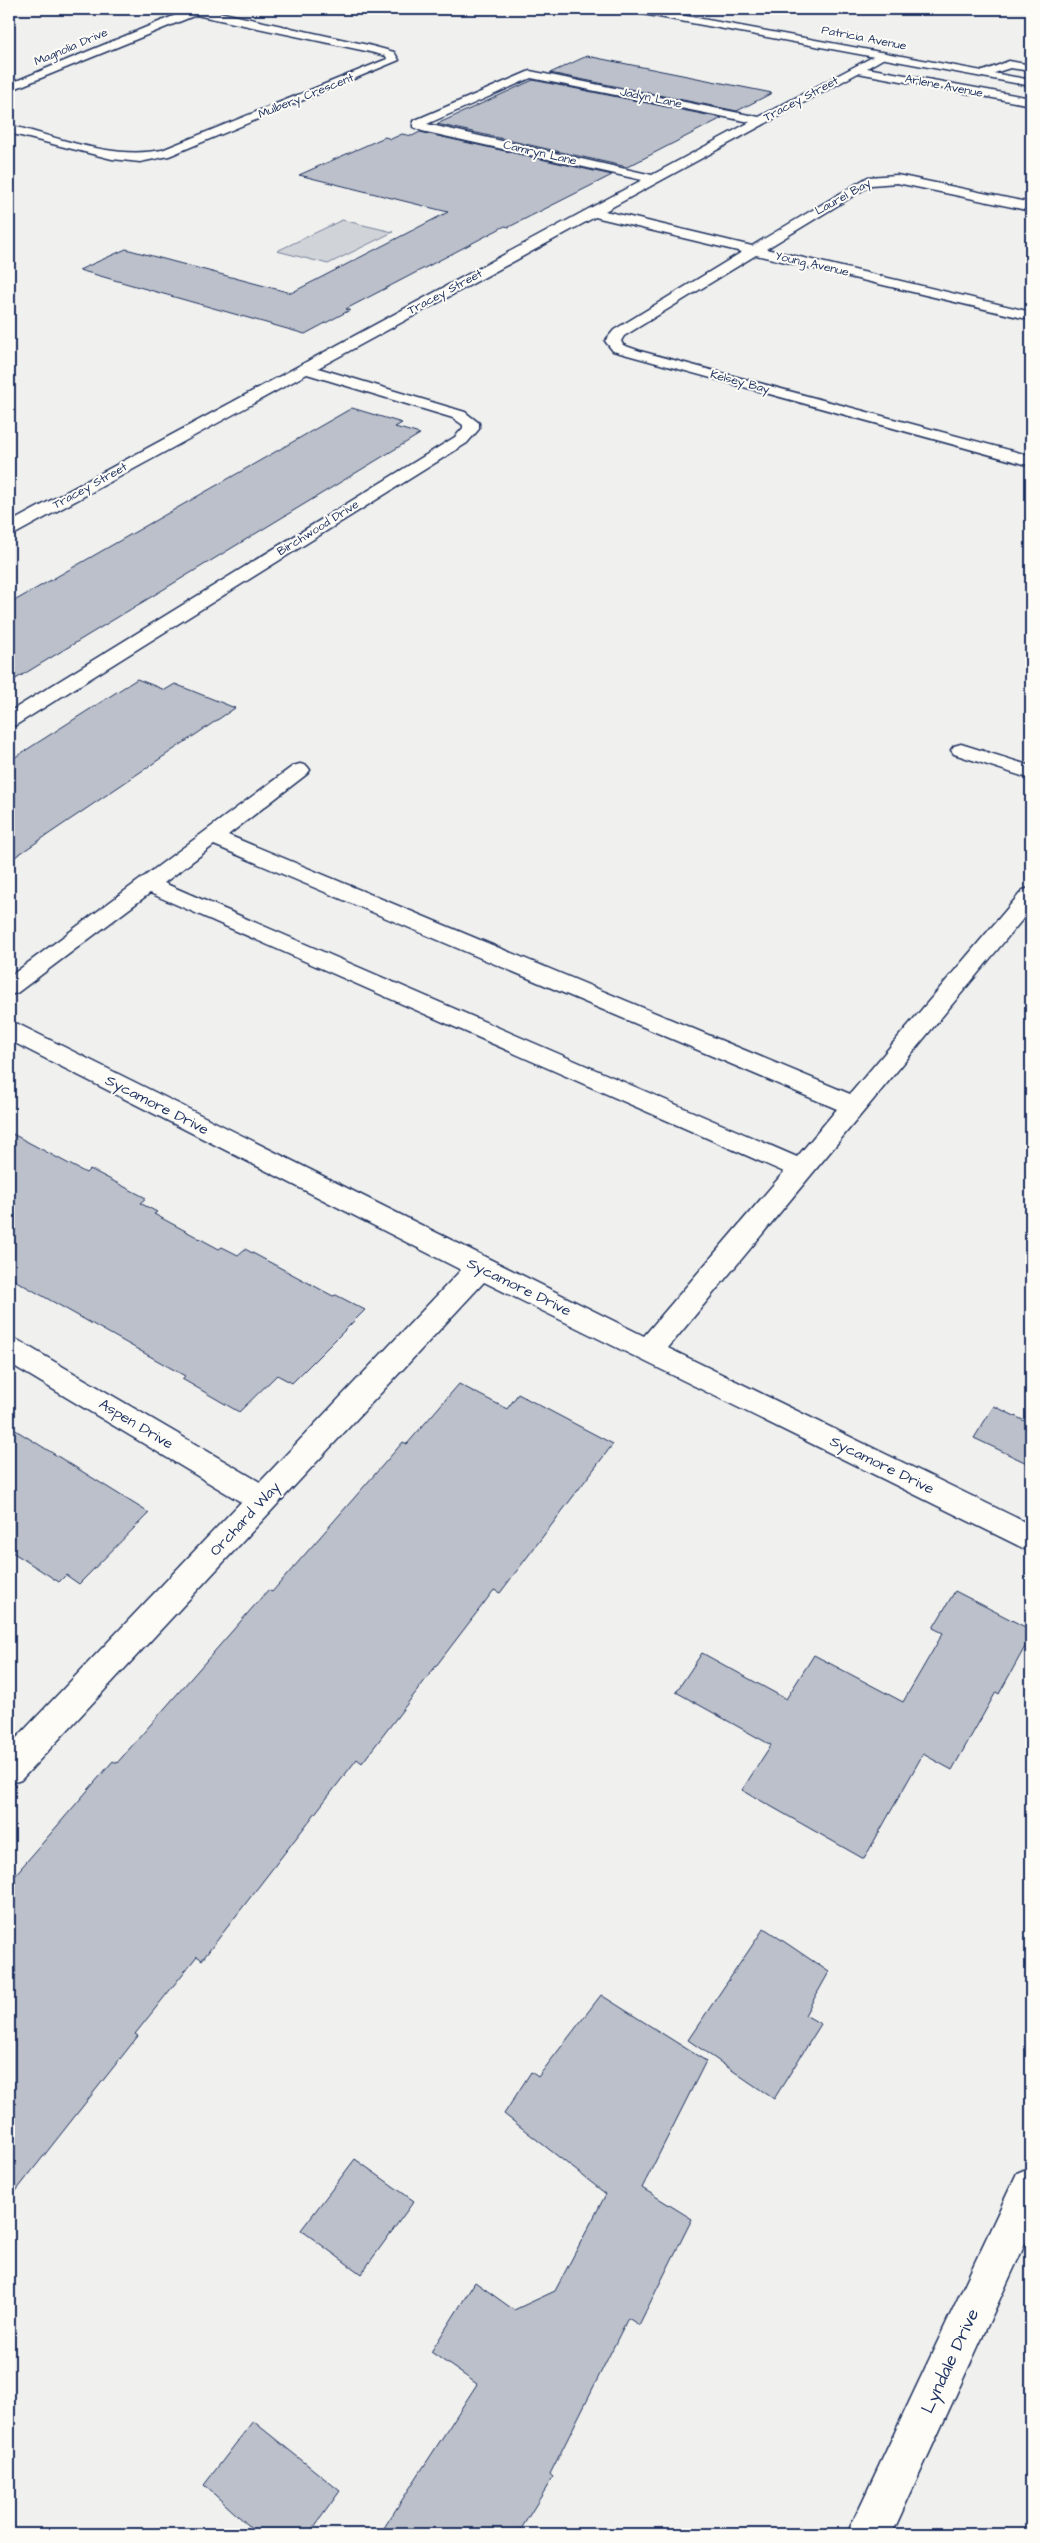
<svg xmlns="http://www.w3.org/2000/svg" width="1040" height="2543" font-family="'Architects Daughter',sans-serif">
<rect width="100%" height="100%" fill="#f0f0ee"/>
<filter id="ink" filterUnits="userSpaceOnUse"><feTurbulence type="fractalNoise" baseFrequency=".02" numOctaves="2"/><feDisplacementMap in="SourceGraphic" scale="10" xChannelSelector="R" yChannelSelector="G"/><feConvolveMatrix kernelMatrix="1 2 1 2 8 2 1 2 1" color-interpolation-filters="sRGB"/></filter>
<g filter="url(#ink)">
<!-- green -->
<path fill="#d0d3d8" stroke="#76819b" d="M342 220 393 232 328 264 277 251Z"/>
<!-- building -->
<path fill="#bbc0ca" stroke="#1b2f5e" d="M587 56 772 93 737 111 550 73Z
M533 80 722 118 627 167 437 124Z
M420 132 612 175 509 227 505 226 346 309 350 310 305 334 79 270 126 249 291 293 448 212 299 175 385 137 391 139 402 134 412 136Z
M352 408 402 423 395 427 420 434 9 683V604Z
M137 679 165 690 175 684 235 708 9 861V761Z
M9 1132 86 1173 90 1169 146 1198 140 1203 157 1212 154 1214 219 1249 222 1247 238 1255 245 1249 333 1296 336 1295 365 1310 292 1383 277 1375 239 1412 182 1379 185 1376 9 1277Z
M459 1384 507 1409 518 1394 613 1444 500 1593 494 1590 362 1763 357 1759 202 1960 197 1956 135 2034 138 2036 9 2200V1882L113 1761 117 1763 268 1590 272 1592 403 1442 407 1444Z
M994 1406 1031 1424V1465L974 1438Z
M9 1426 149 1513 79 1584 66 1575 59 1582 9 1550Z
M955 1591 1031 1630V1636L999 1694 996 1692 952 1770 923 1754 864 1859 742 1790 771 1745 676 1692 702 1653 786 1699 814 1655 903 1702 943 1633 933 1628Z
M764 1928 829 1972 805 2015 821 2024 774 2099 688 2040Z
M601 1995 706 2061 642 2188 692 2219 639 2325 628 2318 550 2474 553 2477 518 2534H380L477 2384 431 2352 475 2282 514 2310 555 2291 606 2194 504 2114 531 2072 538 2077Z
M355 2159 414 2201 361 2274 301 2230Z
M253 2421 340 2491 309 2534H258L204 2485Z"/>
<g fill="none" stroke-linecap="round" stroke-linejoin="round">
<defs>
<path id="street" d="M179 9H205L368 45 394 52 399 60 169 156 140 162 112 159 9 133V125C58 137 111 160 162 150L387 59 386 56 366 51 196 15 9 91V84L183 12Z
M882 52 886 53V57L867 68 1031 98V105L858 73 605 211 752 246 868 177 897 175 1031 203V211L897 183 871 185 766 249 1031 312V320L756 255 624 336 621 341 623 345 640 351 1031 456V466L613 351 605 341 614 330 742 252 595 217 318 368 465 412 479 423V429L467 443 16 725 9 727V712L455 437 463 428V425L453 418 307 374 15 534 9 535V523L642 180 422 131 413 127V121L530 71 759 117ZM531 78 750 122 652 175 427 124Z
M1009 61 1031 65V71L1010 68 982 77 976 74Z
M961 744 1031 766V779L954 754 951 750 954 746Z
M300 764 307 766 310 770 307 774 228 835 850 1094 1023 890 1031 888V909L668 1348 1031 1525V1552L484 1282 21 1780 9 1784V1746L241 1502 9 1363V1338L19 1341 260 1482 461 1270 9 1040V1022L18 1024 644 1336 784 1172 150 893 17 993 9 995V977L293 766ZM214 845 837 1109 797 1157 164 883Z
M1031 2167V2231L892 2534H847L1017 2173Z"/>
<path id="secondary" d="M627 9H648L1031 80V86L632 12Z"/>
</defs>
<!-- street casing -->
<use href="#street" stroke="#1b2f5e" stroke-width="3"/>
<!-- secondary casing -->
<use href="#secondary" stroke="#1b2f5e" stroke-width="3"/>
<!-- street -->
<use href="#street" fill="#fdfcf7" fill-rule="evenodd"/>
<!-- secondary -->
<use href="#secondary" fill="#fdfcf7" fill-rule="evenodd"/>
</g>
</g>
<g text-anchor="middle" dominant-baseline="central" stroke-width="4" stroke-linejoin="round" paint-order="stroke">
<!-- far-street labels -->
<g font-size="12" fill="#1b2f5e" stroke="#fdfcf7">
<text transform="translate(864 38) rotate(11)">Patricia Avenue</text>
<text transform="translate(71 47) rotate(-23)">Magnolia Drive</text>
<text transform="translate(944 86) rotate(11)">Arlene Avenue</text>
<text transform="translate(306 96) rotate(-22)">Mulbery Crescent</text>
<text transform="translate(651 98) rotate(12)">Jadyn Lane</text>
<text transform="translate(801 99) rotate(-28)">Tracey Street</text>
<text transform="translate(540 153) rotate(13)">Camryn Lane</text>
<text transform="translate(843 197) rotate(-29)">Laurel Bay</text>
<text transform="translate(812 264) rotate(13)">Young Avenue</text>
<text transform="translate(445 292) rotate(-28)">Tracey Street</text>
<text transform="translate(740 382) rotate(15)">Kelsey Bay</text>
<text transform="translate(90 486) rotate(-29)">Tracey Street</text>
<text transform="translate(318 528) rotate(-32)">Birchwood Drive</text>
</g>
<!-- street labels -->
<g font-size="15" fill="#1b2f5e" stroke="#fdfcf7">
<text transform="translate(157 1105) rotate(27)">Sycamore Drive</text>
<text transform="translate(519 1287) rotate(26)">Sycamore Drive</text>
<text transform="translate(136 1424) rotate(31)">Aspen Drive</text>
<text transform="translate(882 1465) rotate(26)">Sycamore Drive</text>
<text transform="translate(245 1519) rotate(-47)">Orchard Way</text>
</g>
<!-- near-street labels -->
<g font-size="18" fill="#1b2f5e" stroke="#fdfcf7">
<text transform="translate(950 2361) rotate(-65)">Lyndale Drive</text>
</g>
</g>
<!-- margin -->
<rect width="1040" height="2543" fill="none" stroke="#fdfcf7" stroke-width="30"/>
<rect x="15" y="15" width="1010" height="2513" fill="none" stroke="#1b2f5e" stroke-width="2" filter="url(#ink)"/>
</svg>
